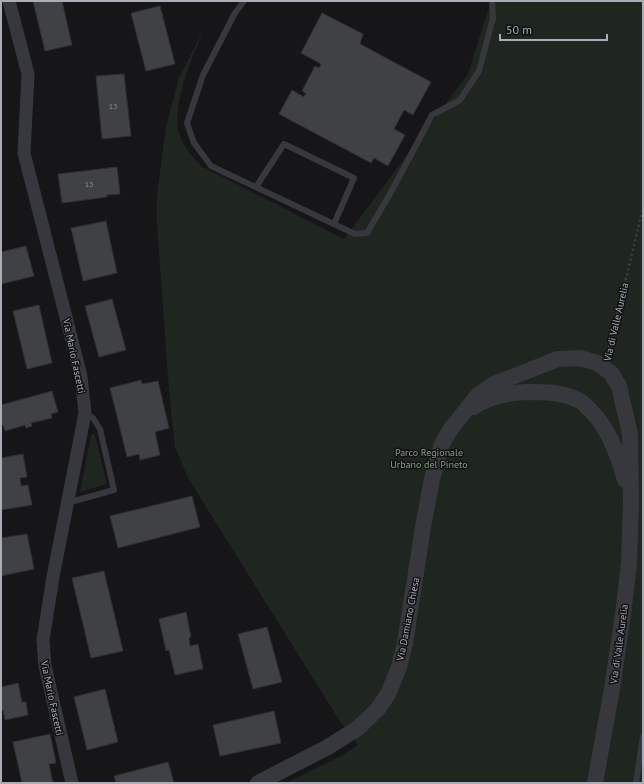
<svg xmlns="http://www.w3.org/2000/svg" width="644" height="784" font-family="'PT Sans',sans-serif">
<rect width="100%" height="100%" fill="#161618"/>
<!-- green -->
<path fill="#1e261f" d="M491 1H643V783H286L341 756 358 745 339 720 188 478 175 447 169 392 157 224V195L166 127 179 78 205 27C194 53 169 108 180 136 184 148 193 157 201 166L344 239 468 74Z
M94 433 95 435 107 484 80 492 91 436 92 434Z"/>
<!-- building -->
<path fill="#404145" stroke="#303034" d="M33 1H62L72 45 45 51Z
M160 6 175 64 146 71 131 13Z
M322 13 363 34 360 44 431 82 413 115 404 110 394 129 405 135 388 166 374 158 371 163 279 114 292 90 304 97 306 93 302 91 315 66 319 68 321 64 301 53Z
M124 74 131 136 102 139 96 76Z
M117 167 120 194 107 195V197L62 203 58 174Z
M106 221 117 273 83 281 71 228Z
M26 246 34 276 1 284V252Z
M112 299 126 350 99 357 85 306Z
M39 305 52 363 27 369 13 311Z
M141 380 142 384 158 381 169 428 155 432 160 455 140 460 139 454 127 457 110 388Z
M52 391 58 412 51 414 52 418 31 423 32 426 26 428 25 425 5 431 3 425H1V405Z
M23 454 27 477 20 478 21 486 28 485 32 505 1 510V458Z
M192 496 200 527 118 548 110 516Z
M27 534 34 569 1 576V538Z
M104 571 123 651 91 658 72 578Z
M186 612 191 637 189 638 190 646 198 644 203 669 175 675 169 650 166 651 159 619Z
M267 627 282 682 253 689 238 634Z
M18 683 22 702H26L28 715 5 720 3 710H1V687Z
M105 689 118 742 87 750 74 697Z
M274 711 281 743 220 756 213 725Z
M50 734 56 763 49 764 53 783H22L13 742Z
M168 762 174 783H116L114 776Z"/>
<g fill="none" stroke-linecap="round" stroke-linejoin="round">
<!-- path -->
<path stroke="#3d3f44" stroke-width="2.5" stroke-dasharray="2 3" stroke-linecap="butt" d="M608 353 643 208"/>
<!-- service -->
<path stroke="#37383d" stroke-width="6" d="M244 1 235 13 203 75 187 123 194 143 211 166 355 234 367 233 390 194 432 115 460 100 479 71 493 18 492 1
M256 187 284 144 354 178 334 224
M67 503 114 490 100 429 93 418 85 413
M636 783 643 736"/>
<!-- minor -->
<path stroke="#37383d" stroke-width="13" d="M9 1 28 74 24 153 81 376 85 413 53 577 43 640 45 666 72 783"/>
<!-- tertiary -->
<path stroke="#37383d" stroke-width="16" d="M474 407C489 396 509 393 527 392 544 392 562 392 578 400 582 401 585 405 588 408 608 426 618 454 625 480
M258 783 328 747 358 728 378 709 388 694 399 667 405 643 423 527 432 479 442 444 450 430 478 395 494 384 558 359 580 358 597 363 611 373 619 386 630 434 631 503 629 563 624 607 612 689 595 783"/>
</g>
<g text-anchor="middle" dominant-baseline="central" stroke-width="3" stroke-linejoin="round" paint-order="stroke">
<!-- number labels -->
<g font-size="8" fill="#8e929b">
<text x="113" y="106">13</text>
<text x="89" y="184">13</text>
</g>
<!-- street labels -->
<g font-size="10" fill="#a8adb8" stroke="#111113">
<text transform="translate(616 322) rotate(-77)">Via di Valle Aurelia</text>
<text transform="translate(74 356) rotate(78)">Via Mario Fascetti</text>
<text transform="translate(408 619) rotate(-79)">Via Damiano Chiesa</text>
<text transform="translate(619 644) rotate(-82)">Via di Valle Aurelia</text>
<text transform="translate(52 698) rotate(78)">Via Mario Fascetti</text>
</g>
<!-- park labels -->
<g font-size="10" fill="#7fa381" stroke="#111113">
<text x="429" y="452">Parco Regionale<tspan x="429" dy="12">Urbano del Pineto</tspan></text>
</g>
</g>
<!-- border -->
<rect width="644" height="784" fill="none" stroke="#a8adb8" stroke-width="4"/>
<!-- scale -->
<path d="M500 34v6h107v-6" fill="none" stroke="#a8adb8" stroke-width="2"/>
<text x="506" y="34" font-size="12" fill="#a8adb8" stroke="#111113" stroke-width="3" paint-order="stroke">50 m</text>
</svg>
